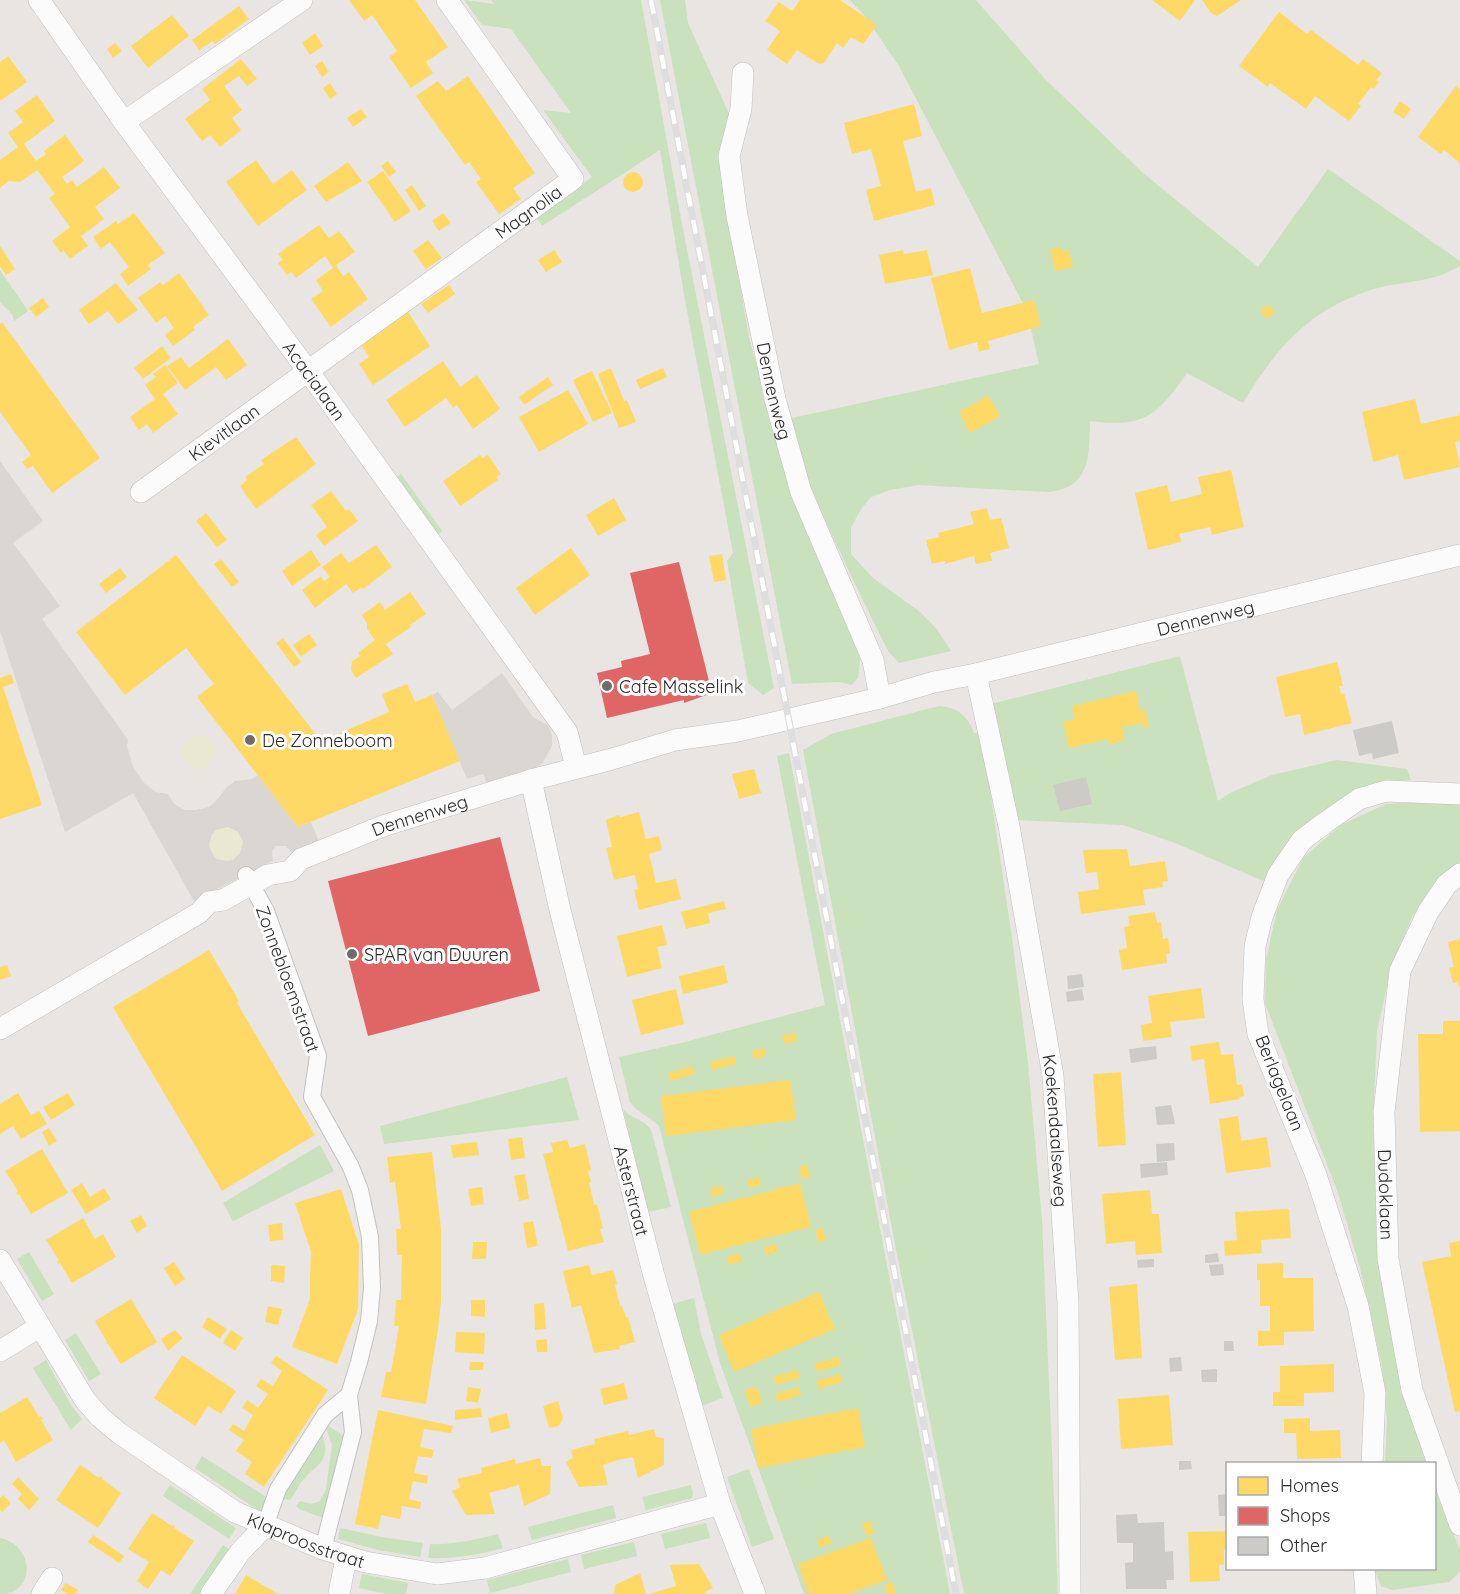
<svg xmlns="http://www.w3.org/2000/svg" width="1460" height="1594" font-family="Quicksand,sans-serif">
<rect width="100%" height="100%" fill="#e8e5e2"/>
<!-- green -->
<path fill="#cae1bd" d="M464 0 494 4 491 0H641L682 224 774 688 763 695 748 683 727 561 733 553 685 300 660 150 542 226 537 218 592 177 543 110 571 113 511 29 482 25Z
M660 0H685L688 23 730 116 725 198 749 337 779 448 861 651 858 678 852 685 839 682 792 684Z
M850 0H976L1045 79 1143 173 1258 267 1328 169 1460 261V266C1452 270 1443 275 1435 277 1414 283 1392 283 1371 290 1310 309 1275 349 1243 403L1187 373C1157 416 1144 428 1090 421 1089 456 1091 488 1048 492L918 485 890 490 871 497 861 509 851 528V554L873 578 920 612 936 628 951 651 899 663 888 651C850 574 813 499 783 420L1039 364 1027 311 899 66 864 15Z
M0 270 28 311 14 321 12 314 0 302Z
M401 474 442 531 438 534 397 477Z
M1180 656 1218 801 1230 793 1272 775 1337 760 1407 769 1411 780 1382 782 1268 883 1175 843 1123 825 1015 820 991 704Z
M939 706C957 707 968 716 974 733H979L990 790 1012 938 1028 1063 1042 1220 1058 1594H964L894 1239 803 750 831 734Z
M789 753 950 1594H804L720 1363 659 1126C650 1117 637 1112 630 1102L619 1057 681 1043 825 1005 777 756Z
M1460 800V862L1435 882 1412 917 1391 968 1377 1031 1374 1101 1379 1252 1411 1417 1426 1463H1385L1387 1420 1382 1367 1360 1268 1338 1193 1265 1003 1266 960 1277 910 1303 858 1341 825 1386 804Z
M567 1077 579 1120 384 1144 380 1126Z
M623 1109C631 1119 643 1119 651 1129L671 1207 648 1212Z
M320 1145 334 1171 233 1221 223 1203Z
M29 1252 54 1294 42 1301 17 1259Z
M694 1298 701 1334 723 1398 701 1406 672 1304Z
M76 1333 101 1374 89 1381 65 1340Z
M46 1360 71 1405 82 1419 71 1430 33 1368Z
M327 1425 345 1437 324 1518 301 1510 296 1506 300 1501 311 1504 320 1501 326 1489 332 1445 326 1427Z
M322 1433C331 1462 320 1461 304 1479 298 1485 296 1493 290 1500L283 1499 289 1484Z
M202 1456 266 1497 261 1512 195 1468Z
M749 1469 774 1539 752 1547 727 1477Z
M170 1485 236 1528 229 1539 163 1496Z
M691 1485 693 1493 692 1498 646 1510 642 1497Z
M1435 1490 1460 1550V1572L1449 1582 1392 1590 1381 1586 1374 1569 1434 1568Z
M613 1505 616 1518 532 1540 528 1527Z
M706 1523 710 1538 665 1549 661 1534Z
M340 1528 382 1537 423 1543 420 1557 378 1550 338 1539Z
M498 1534 503 1548C477 1555 454 1559 428 1558L430 1544C454 1545 475 1540 498 1534Z
M0 1538C35 1545 36 1594 0 1594Z
M634 1542 637 1556 584 1569 581 1555Z
M223 1545 230 1550 201 1594H190Z
M568 1559 571 1572 490 1593 487 1580Z
M362 1574 408 1583 406 1594H387L359 1588Z"/>
<!-- sand -->
<path fill="#ebe8d1" d="M182 752a17 17 0 1 1 34 0a17 17 0 1 1-34 0Z
M209 844a17 17 0 1 1 34 0a17 17 0 1 1-34 0Z"/>
<!-- plaza -->
<path fill="#dad7d3" fill-rule="evenodd" d="M0 461 43 521 13 543 60 606 42 619 128 740 127 746 133 767 144 783 156 792 168 794 174 804 185 810H196L209 807 216 801 226 788 235 781 252 779 258 775 298 827 311 822 319 842 292 853 286 846H276L272 851 273 861 194 901 133 793 65 832 0 631ZM228 827 238 832 243 842 240 853 233 860 227 861 217 859 213 855 209 845 212 834 216 830Z
M502 673 533 717 549 726 552 736V746L542 764 533 769 487 783 483 774 467 779 432 695 438 692 452 710Z"/>
<!-- homes -->
<path fill="#ffd966" d="M349 0H415L448 47 426 62 433 73 411 88 389 57 397 51 372 15 364 21Z
M800 0H840L877 25 863 44 851 37 843 48 837 43 824 63 819 64 797 50 787 64 767 50 780 31 765 21 779 2 792 11Z
M1152 0H1195L1180 21Z
M1202 0H1241L1217 16 1211 13Z
M239 6 249 19 215 44 213 41 199 50 192 40Z
M1279 12 1307 34 1311 30 1358 65 1363 59 1382 73 1376 80 1379 82 1374 89 1371 87 1358 104 1361 106 1349 121 1315 96 1306 109 1270 83 1268 87 1239 66Z
M172 15 189 36 148 68 131 46Z
M315 33 323 46 310 55 302 43Z
M115 43 122 51 113 58 107 49Z
M8 56 27 82 0 101V62Z
M241 59 257 79 247 86 239 76 224 86 242 110 232 118 241 130 220 147 210 135 202 141 185 119 210 100 202 89Z
M322 61 329 72 322 77 315 66Z
M468 76 535 173 513 188 521 199 499 214 476 182 481 179 469 162 465 165 416 96 438 81 446 91Z
M330 83 337 94 330 99 323 88Z
M1456 86 1460 89V163L1444 150 1441 154 1418 137Z
M37 95 55 121 24 144 36 161 46 154 44 151 65 135 84 161 62 177 67 184 72 180 77 187 104 167 120 188 95 207 104 219 81 236 88 246 70 259 63 250 61 253 52 241 70 227 49 198 55 194 37 170 20 182 9 181 0 188V160L18 147 8 133 23 122 15 111Z
M1400 101 1411 109 1404 119 1393 112Z
M914 104 922 136 903 141 916 192 931 188 935 205 874 221 866 190 881 186 871 149 852 154 844 123Z
M361 109 367 117 353 127 347 118Z
M256 160 273 184 292 170 307 190 258 226 226 182Z
M388 161 396 172 389 177 381 166Z
M348 162 362 181 326 202 314 186Z
M383 171 411 211 395 222 367 182Z
M623 182a10 10 0 1 1 20 0a10 10 0 1 1-20 0Z
M412 185 426 206 419 211 405 190Z
M134 213 165 253 148 265 151 269 128 286 120 274 129 267 110 242 101 249 93 237 116 221 118 224Z
M443 213 451 223 439 231 432 221Z
M319 225 329 238 339 231 355 252 336 265 343 276 349 272 368 299 331 327 311 299 323 291 316 280 333 268 325 256 296 278 291 272 287 275 278 263 283 260 278 254Z
M428 240 442 258 426 269 413 251Z
M0 246 15 269 6 275 0 266Z
M1061 247 1062 252 1069 250 1073 267 1055 271 1050 249Z
M554 250 562 262 546 272 538 260Z
M903 250 904 254 927 250 933 275 885 284 879 255Z
M970 268 982 313 1034 300 1041 326 988 341 990 349 979 352 977 342 949 350 931 278Z
M179 273 209 315 193 327 195 330 173 346 165 335 174 328 165 316 156 323 138 298 160 282 163 285Z
M116 283 138 310 118 324 108 311 89 324 79 310Z
M449 285 455 294 428 313 421 304Z
M43 298 49 307 36 317 29 308Z
M1271 306 1274 315 1264 318 1261 308Z
M408 312 430 346 373 385 359 364 369 357 361 345Z
M2 322 100 458 52 493 33 466 27 469 22 462 31 455 0 412V324Z
M228 339 247 365 226 380 216 367 185 390 167 366 181 357 189 368Z
M162 346 171 358 143 379 134 368Z
M443 361 460 387 477 375 500 409 473 429 457 405 453 408 446 398 405 427 386 400Z
M165 365 178 383 163 394 178 414 153 433 147 424 139 430 130 417 155 399 145 385 156 377 153 374Z
M611 368 624 401 627 400 636 422 619 428 598 374Z
M663 368 667 377 640 389 636 380Z
M592 371 612 413 593 422 573 380Z
M548 377 553 385 524 405 519 397Z
M568 390 588 424 539 452 519 417Z
M988 396 1000 416 970 433 959 412Z
M1415 399 1421 424 1460 415V441L1455 442 1460 467 1404 480 1398 455 1373 462 1362 412Z
M296 437 316 464 256 509 240 486 247 480 245 477 264 464 261 460Z
M480 455 482 458 488 455 501 474 496 477 498 480 460 506 443 481Z
M1231 470 1244 527 1212 535 1210 527 1179 534 1181 542 1148 550 1135 493 1167 485 1171 502 1202 494 1198 477Z
M331 491 346 511 349 509 358 521 324 546 316 535 327 527 311 505Z
M614 498 626 520 598 536 586 515Z
M987 508 990 520 1001 518 1009 548 990 553 992 561 976 564 974 556 945 564V561L932 564 926 540 939 537 938 533 974 524 970 512Z
M206 513 227 540 217 547 196 521Z
M376 545 392 567 363 589 362 587 353 593 346 584 315 608 302 590 321 576 324 581 330 577 322 567 341 553 349 563Z
M571 548 590 575 535 615 516 588Z
M311 550 321 565 292 586 282 571Z
M722 554 726 580 714 582 709 556Z
M176 555 321 741 389 712 382 694 407 684 415 702 432 695 460 761 298 827 197 697 214 684 186 648 125 695 76 632Z
M221 559 239 582 232 587 214 564Z
M120 568 127 577 106 593 99 584Z
M410 592 426 614 410 625 411 627 386 644 393 654 356 678 351 670 352 661 360 656 358 653 375 640 367 629V623L362 615 380 602 385 610Z
M309 634 317 645 301 657 293 645Z
M283 638 301 662 294 667 276 643Z
M1337 662 1343 686H1339L1341 694 1344 693 1352 723 1304 735 1300 714 1285 717 1276 677Z
M11 674 14 683 3 687 42 805 0 819V678Z
M1136 691 1140 711 1145 710 1149 726 1143 728 1142 723 1122 727 1125 740 1109 744 1108 739 1069 748 1063 722 1075 719 1072 706Z
M754 769 761 793 739 799 732 774Z
M639 812 646 839 659 836 662 850 649 854 656 883 676 879 681 899 639 910 634 890 638 889 635 875 614 880 606 848 612 847 606 820 618 815 621 817Z
M1127 849 1130 866 1165 861 1168 881 1162 882 1163 887 1143 890 1145 905 1081 914 1078 892 1099 889 1097 872 1086 873 1083 850Z
M724 901 726 909 708 913 710 923 686 929 681 912Z
M1155 912 1157 923 1161 922 1163 939 1168 938 1170 953 1166 954 1167 963 1122 970 1119 950 1127 948 1124 927 1130 926 1128 916Z
M662 925 667 945 657 947 662 968 627 977 617 936Z
M1460 939V987H1459L1458 982 1453 983 1449 968 1454 967 1448 942Z
M209 950 239 1001 237 1003 315 1135 222 1191 113 1007Z
M7 965 11 976 0 980V967Z
M724 965 728 983 683 994 679 976Z
M1201 988 1205 1018 1170 1022 1172 1037 1143 1041 1141 1025 1152 1023 1148 996Z
M676 989 684 1024 641 1035 632 1000Z
M1443 1021H1460V1131L1420 1132 1418 1034H1443Z
M795 1033 797 1041 784 1044 782 1036Z
M1219 1042 1221 1055 1233 1054 1237 1085 1242 1084 1244 1096 1239 1097 1240 1099 1210 1104 1204 1059 1192 1061 1190 1046Z
M764 1048 766 1056 754 1059 752 1051Z
M735 1056 736 1064 712 1070 710 1062Z
M693 1066 695 1074 670 1081 668 1073Z
M1121 1072 1126 1145 1098 1147 1093 1074Z
M790 1080 796 1120 666 1136 661 1096Z
M18 1093 31 1115 39 1111 47 1124 21 1139 13 1126 0 1134V1104Z
M68 1093 75 1105 51 1120 43 1107Z
M1238 1116 1241 1141 1267 1137 1271 1167 1226 1173 1219 1119Z
M49 1128 57 1141 49 1146 42 1132Z
M522 1137 525 1158 511 1160 508 1139Z
M567 1140 570 1148 585 1144 591 1170 588 1171 591 1182H589L594 1205 597 1204 603 1228 600 1229 604 1242 568 1251 543 1154 553 1152 551 1143Z
M477 1142 479 1155 453 1158 451 1145Z
M42 1149 68 1193 31 1214 19 1194 17 1195 16 1193 18 1191 5 1171Z
M432 1152 441 1229V1301L438 1329 426 1404 381 1397 386 1372H391L399 1326H394L396 1300H401L402 1255H397L396 1229H401L395 1182 390 1183 387 1157Z
M807 1165 810 1177 802 1179 799 1167Z
M525 1174 529 1199 519 1201 514 1176Z
M759 1177 761 1185 749 1188 747 1180Z
M82 1183 90 1197 104 1188 111 1199 86 1214 71 1190Z
M800 1183 811 1227 700 1255 689 1212Z
M722 1186 724 1194 712 1197 710 1189Z
M482 1187 484 1204 471 1206 468 1189Z
M341 1189 359 1245 358 1309 337 1364 292 1347 310 1299V1276L311 1252 295 1203Z
M1150 1190 1152 1214H1159L1162 1253 1136 1255 1135 1241 1106 1244 1102 1194Z
M1289 1209 1291 1238 1261 1240 1262 1253 1225 1256 1224 1241 1237 1240 1235 1212Z
M141 1215 147 1226 137 1233 130 1221Z
M83 1218 95 1239 103 1234 116 1257 72 1283 60 1263 58 1264 57 1261 59 1260 46 1240Z
M533 1221 538 1246 527 1248 523 1223Z
M282 1223 283 1240 270 1241 268 1225Z
M823 1228 826 1240 818 1242 815 1230Z
M1460 1241V1411L1455 1412 1422 1262 1451 1256 1449 1243Z
M473 1242H487L486 1259H472Z
M776 1244 778 1252 766 1255 764 1247Z
M739 1253 742 1262 729 1265 727 1257Z
M174 1262 185 1279 175 1286 164 1268Z
M1283 1263V1278H1313L1314 1331 1284 1332V1345L1258 1346V1331H1270V1306H1260V1280H1257V1264Z
M271 1265 285 1266 284 1283 271 1281Z
M589 1265 592 1275 613 1270 617 1284 615 1285 620 1306H622L626 1317H628L635 1342 619 1346 620 1349 594 1353 581 1305 572 1308 563 1271Z
M1137 1284 1142 1358 1115 1360 1109 1287Z
M819 1292 835 1329 734 1372 719 1335Z
M131 1299 157 1342 121 1364 108 1344H106L107 1342 95 1321Z
M471 1300H485V1317L471 1316Z
M544 1303 546 1329 535 1330 534 1304Z
M268 1306 282 1309 278 1325 265 1322Z
M208 1317 227 1329 220 1339 202 1327Z
M175 1330 183 1338 168 1351 161 1339Z
M231 1330 243 1338 235 1351 223 1343Z
M456 1332 485 1333 484 1354 455 1352Z
M547 1339V1352H537L536 1340Z
M182 1355 236 1391 221 1414 208 1406 195 1426 176 1413 175 1414 173 1411 154 1398Z
M276 1356 328 1390 264 1487 245 1474 252 1462 236 1451 244 1440 229 1430 233 1424 244 1431 253 1415 242 1408 247 1400 258 1408 268 1394 256 1386 261 1379 273 1386 282 1371 271 1363Z
M838 1357 841 1365 817 1372 814 1364Z
M470 1362H484L483 1370H469Z
M1334 1364V1392L1304 1393V1406H1273V1392H1280V1366Z
M797 1370 800 1378 776 1385 773 1377Z
M840 1374 842 1382 818 1389 816 1381Z
M624 1383 628 1399 604 1405 600 1389Z
M468 1387 481 1389 478 1403 466 1401Z
M757 1387 762 1403 750 1407 745 1390Z
M799 1387 801 1395 777 1402 775 1394Z
M1169 1395 1173 1445 1121 1449 1118 1399Z
M27 1397 39 1417 41 1416 43 1419 41 1420 53 1440 16 1462 4 1440 0 1443V1413Z
M558 1401 563 1418 559 1426 549 1428 543 1406Z
M481 1408 482 1417 455 1420V1410Z
M858 1408 865 1447 758 1468 751 1429Z
M378 1410 453 1426 451 1433 424 1429 420 1447 434 1450 432 1458 418 1456 414 1473 428 1476 427 1484 413 1481 409 1499 421 1502 420 1509 402 1506 400 1519 381 1515 378 1529 355 1524Z
M507 1413 510 1428 491 1433 488 1418Z
M1310 1418V1431L1340 1430 1341 1458 1297 1459 1296 1433H1284V1419Z
M654 1429 656 1437 664 1438V1465L638 1478 633 1457 618 1460 603 1465 608 1485 579 1487 566 1462 573 1458 571 1450 595 1444 594 1439 628 1431 629 1435Z
M540 1458 542 1466H551L550 1494 524 1506 519 1485 489 1493 495 1514 466 1515 452 1491 460 1487 457 1479 482 1473 481 1468 515 1459 516 1464Z
M80 1465 99 1478 100 1476 103 1478 102 1479 121 1493 98 1528 56 1500Z
M18 1477 39 1499 29 1510 18 1499 22 1494 12 1484Z
M3 1495 11 1503 2 1512 0 1510V1498Z
M152 1513 172 1526 173 1525 175 1526 174 1528 194 1541 170 1576 161 1570 148 1589 137 1581 149 1562 128 1549Z
M870 1521 874 1533 866 1535 862 1524Z
M1227 1531V1549H1224V1565H1219L1220 1581 1190 1582 1188 1532Z
M93 1535 124 1556 119 1563 88 1542Z
M829 1536 832 1543 820 1548 817 1540Z
M871 1538 887 1580 848 1594H809L798 1564Z
M699 1564 713 1588 705 1592 706 1594H649L676 1586 670 1565Z
M640 1573 646 1594H614L615 1585Z
M246 1575 278 1594H235Z
M892 1582 896 1594H887L884 1585Z
M66 1583 78 1590 75 1594H68L61 1590Z"/>
<!-- shops -->
<path fill="#e06666" d="M679 562 712 693 684 703V700L607 718 597 673 622 667 621 661 650 654 630 573Z
M500 837 540 991 368 1036 328 881Z"/>
<!-- building -->
<path fill="#cdcbc8" d="M1392 721 1399 753 1373 759 1372 753 1359 756 1353 730Z
M1086 777 1092 804 1060 811 1053 785Z
M1082 974 1084 987 1068 989 1067 976Z
M1082 989 1084 1000 1067 1002 1066 992Z
M1156 1046 1157 1059 1131 1063 1129 1049Z
M1171 1105 1175 1124 1157 1125 1155 1107Z
M1174 1143 1175 1160 1157 1162 1156 1144Z
M1167 1162 1168 1175 1141 1178 1140 1164Z
M1218 1253 1219 1262 1205 1263V1255Z
M1154 1259V1267L1138 1268 1137 1260Z
M1223 1264 1224 1275 1211 1276 1209 1265Z
M1224 1341H1233L1234 1351H1224Z
M1181 1357 1182 1371 1170 1372 1169 1358Z
M1217 1369V1382H1202L1201 1370Z
M1179 1461H1191L1192 1469 1179 1470Z
M1228 1494V1516H1219L1218 1495Z
M1137 1514 1138 1523 1164 1522 1165 1552 1173 1551 1174 1580H1166L1167 1589H1126L1125 1563 1133 1562V1543H1117L1116 1515Z"/>
<g fill="none" stroke-linecap="round" stroke-linejoin="round">
<defs>
<path id="pedestrian" d="M246 875 266 911 318 1056 312 1097 350 1165 360 1190 370 1237 372 1288 369 1321 359 1362 349 1395
M265 1526 278 1489 325 1415 349 1395 353 1432 323 1549"/>
<g id="minor">
<path id="s1" d="M39 0 124 122 308 371 567 732 576 767"/>
<path id="s2" d="M743 73 741 109 729 156 737 216 775 399 801 492 873 660 880 698"/>
<path d="M124 122 302 0"/>
<path id="s3" d="M141 492 573 179 447 0"/>
<path id="s4" d="M976 674 1009 826 1053 1076 1068 1303 1070 1594"/>
<path id="s5" d="M531 780 560 910 654 1276 720 1504 755 1594"/>
<path id="s6" d="M1460 874 1447 884 1428 912 1400 971 1384 1112 1388 1259 1412 1390 1460 1525"/>
<path id="s7" d="M0 1029 199 913 209 902 223 900 268 875 290 871 301 859 383 826 531 780 612 759 675 740 738 731 880 698 934 682 976 674 1460 555"/>
<path id="s8" d="M0 1260 85 1400 100 1417 119 1433 235 1512 323 1549 365 1562 437 1574 485 1568 720 1504"/>
<path d="M0 1351 39 1327"/>
<path d="M1372 1464 1375 1393 1358 1306 1316 1175 1258 1034 1253 999 1255 946 1262 917 1278 875 1302 840 1326 822 1359 799 1386 791 1460 794"/>
<path d="M1364 1568 1366 1594"/>
<path d="M42 1594 52 1578"/>
<path d="M211 1594 240 1552 265 1526"/>
<path d="M339 1594 346 1558"/>
</g>
</defs>
<!-- pedestrian casing -->
<use href="#pedestrian" stroke="#c2c1c1" stroke-width="18"/>
<!-- minor casing -->
<use href="#minor" stroke="#c2c1c1" stroke-width="22"/>
<!-- pedestrian -->
<use href="#pedestrian" stroke="#fcfbfb" stroke-width="16"/>
<!-- minor -->
<use href="#minor" stroke="#fcfbfb" stroke-width="21"/>
<defs>
<path id="rail" d="M651 0 956 1594"/>
</defs>
<!-- rail casing -->
<use href="#rail" stroke="#dedddf" stroke-width="7"/>
<!-- rail -->
<use href="#rail" stroke="#fff" stroke-width="4.5" stroke-dasharray="14" stroke-linecap="butt"/>
</g>
<!-- markers -->
<g fill="#6d6c6b" stroke="#fff" stroke-width="2">
<circle cx="607" cy="686" r="6"/>
<circle cx="250" cy="740" r="6"/>
<circle cx="352" cy="954" r="6"/>
</g>
<g text-anchor="middle" dominant-baseline="central" stroke-width="6" stroke-linejoin="round" paint-order="stroke">
<!-- street labels -->
<g font-size="18" fill="#2b2b2b" stroke="#fff">
<text stroke="none"><textPath href="#s3" startOffset="478">Magnolia</textPath></text>
<text stroke="none"><textPath href="#s1" startOffset="470">Acacialaan</textPath></text>
<text stroke="none"><textPath href="#s2" startOffset="324">Dennenweg</textPath></text>
<text stroke="none"><textPath href="#s3" startOffset="102">Kievitlaan</textPath></text>
<text stroke="none"><textPath href="#s7" startOffset="1287">Dennenweg</textPath></text>
<text stroke="none"><textPath href="#s7" startOffset="476">Dennenweg</textPath></text>
<text transform="translate(288 979) rotate(70)">Zonnebloemstraat</text>
<text transform="translate(1280 1083) rotate(68)">Berlagelaan</text>
<text stroke="none"><textPath href="#s4" startOffset="464">Koekendaalseweg</textPath></text>
<text stroke="none"><textPath href="#s5" startOffset="423">Asterstraat</textPath></text>
<text stroke="none"><textPath href="#s6" startOffset="340">Dudoklaan</textPath></text>
<text stroke="none"><textPath href="#s8" startOffset="428">Klaproosstraat</textPath></text>
</g>
<!-- poi labels -->
<g font-size="18" fill="#2b2b2b" stroke="#fff" text-anchor="start">
<text x="619" y="686">Cafe Masselink</text>
<text x="262" y="740">De Zonneboom</text>
<text x="364" y="954">SPAR van Duuren</text>
</g>
</g>
<!-- legend -->
<rect x="1226" y="1462" width="210" height="108" fill="#ffffff" stroke="#aaaaaa" stroke-width="1.5"/>
<rect x="1238" y="1477" width="30" height="18" fill="#ffd966" stroke="#aaaaaa" stroke-width="1.5"/>
<text x="1280" y="1492" font-size="18" fill="#2b2b2b">Homes</text>
<rect x="1238" y="1507" width="30" height="18" fill="#e06666" stroke="#aaaaaa" stroke-width="1.5"/>
<text x="1280" y="1522" font-size="18" fill="#2b2b2b">Shops</text>
<rect x="1238" y="1537" width="30" height="18" fill="#cdcbc8" stroke="#aaaaaa" stroke-width="1.5"/>
<text x="1280" y="1552" font-size="18" fill="#2b2b2b">Other</text>
</svg>
